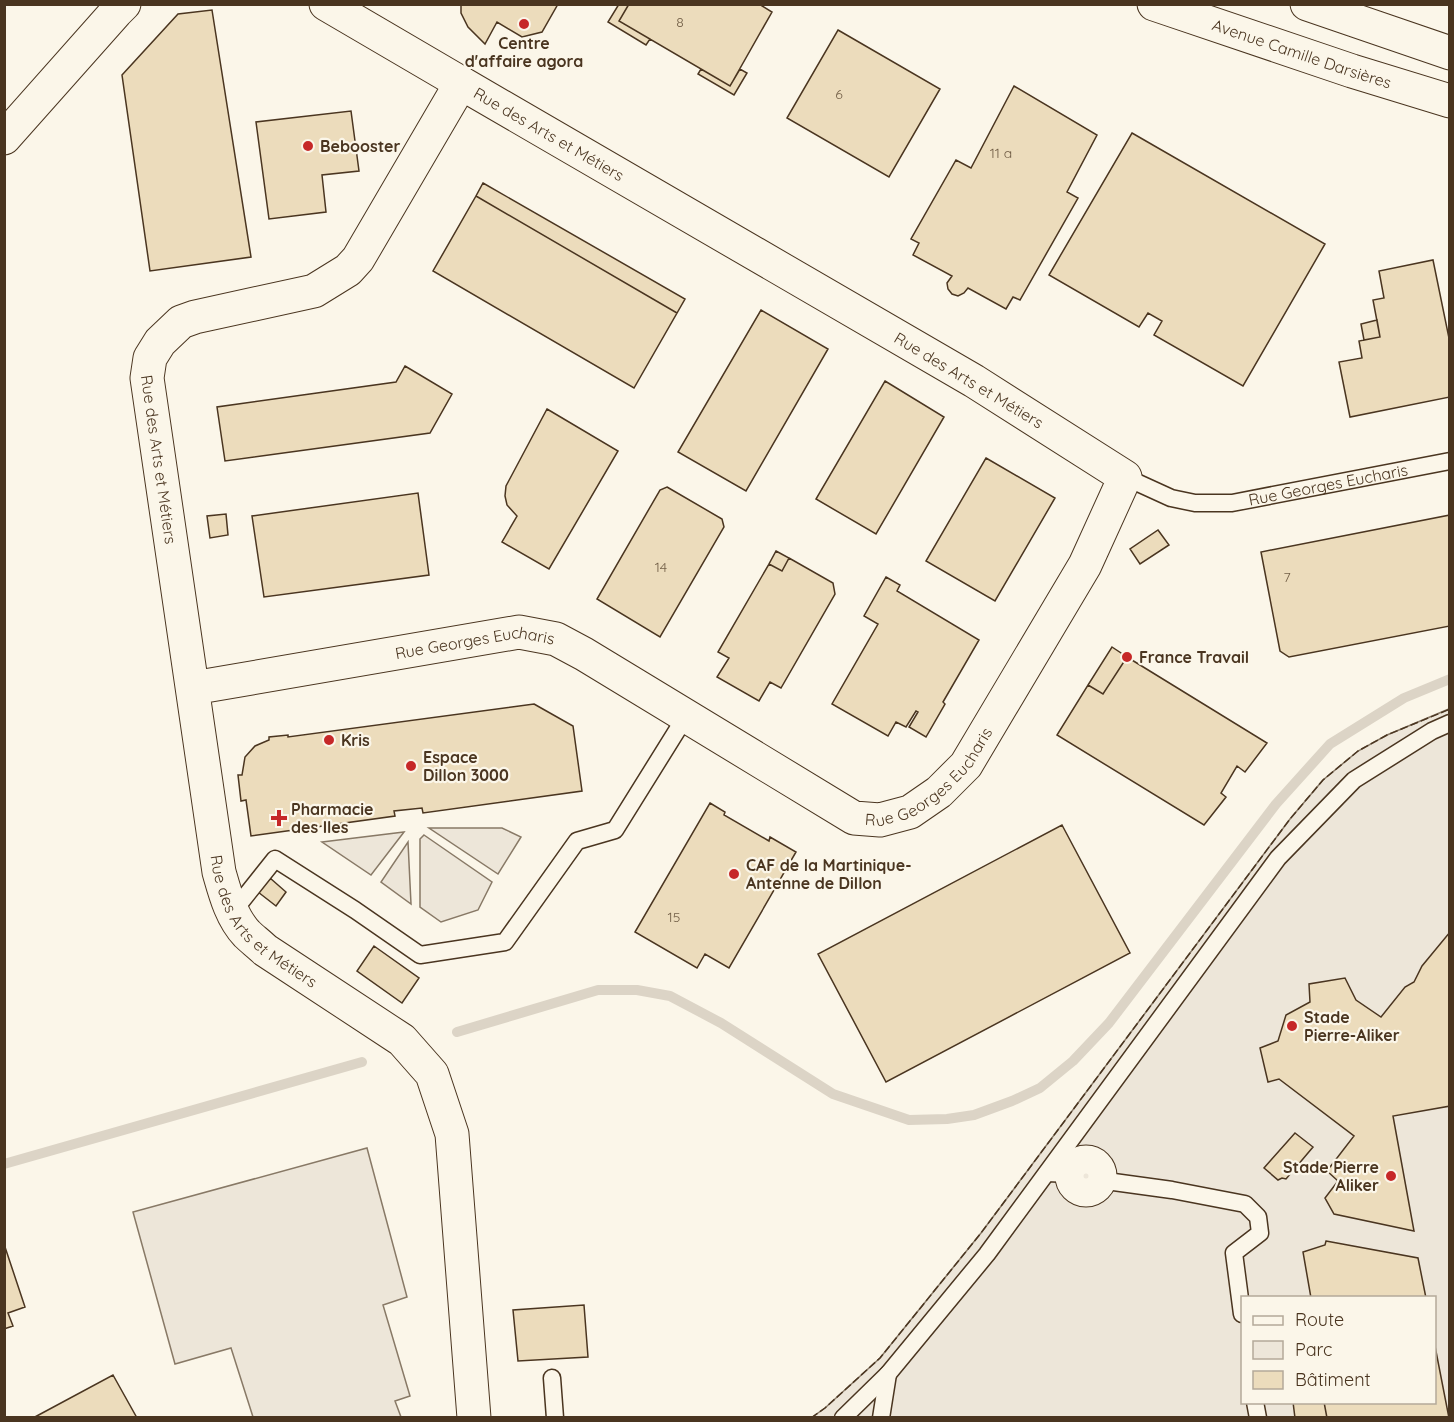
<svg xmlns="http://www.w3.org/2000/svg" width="1454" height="1422" font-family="Quicksand,sans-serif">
<rect width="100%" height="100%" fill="#fbf6e9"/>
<!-- green -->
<path fill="#ede6d9" stroke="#887966" stroke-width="1.5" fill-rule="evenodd" d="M1449 709V1417L811 1418 825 1408 880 1358 981 1233 1290 819 1323 780 1358 751 1387 735ZM1242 1298H1434V1402H1242Z
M429 828H502L521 837 498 874Z
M404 832 371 875 322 842Z
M424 835 492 882 478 910 441 922 420 907V839Z
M408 842 411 904 381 882Z
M367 1148 407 1297 383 1305 410 1396 395 1401 401 1417H253L231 1348 175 1364 133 1212Z"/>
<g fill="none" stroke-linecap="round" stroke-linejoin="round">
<!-- stream -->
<path stroke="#dcd4c6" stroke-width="10" d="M457 1032 598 990H637L670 996 721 1023 833 1094 909 1120 947 1119 974 1115 1012 1101 1040 1088 1073 1061 1109 1023 1276 804 1330 744 1404 698 1450 679
M4 1164 362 1062"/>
</g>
<!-- building -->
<path fill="#ecdcbc" stroke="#4a3520" stroke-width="1.5" d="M461 4H558L542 32 522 37 497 22 485 44 468 27 461 13Z
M619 4H629L619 21 650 39 646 45 608 22Z
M629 4H759L772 12 730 86 619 21Z
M212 10 251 257 150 271 122 75 178 14Z
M838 30 940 89 889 177 787 118Z
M701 69 730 86 740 69 747 73 734 95 698 74Z
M1014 86 1097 135 1067 192 1078 198 1020 300 1013 297 1006 309 968 288 964 293 958 296 952 294 948 289 947 283 952 276 913 255 919 243 911 239 956 160 971 168Z
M351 111 359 171 322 175 326 212 269 219 256 122Z
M1132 133 1325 244 1243 386 1154 335 1162 321 1148 313 1139 327 1049 275Z
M483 183 685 299 677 313 476 196Z
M476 196 677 313 634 388 433 271Z
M1433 260 1450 343V397L1350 417 1339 362 1362 358 1359 341 1380 337 1373 300 1384 298 1379 271Z
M761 310 828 349 746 491 678 452Z
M1377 320 1380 337 1364 340 1361 324Z
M405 366 452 394 430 433 225 461 217 407 396 382Z
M885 381 944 417 876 534 816 499Z
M547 409 618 451 549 569 502 542 517 516 507 505 505 496 506 486Z
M986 458 1055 498 995 601 926 561Z
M667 487 722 519 724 527 660 637 597 599 660 490Z
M418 493 429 575 264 597 252 516Z
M226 514 228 535 210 538 207 516Z
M1450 515V626L1289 657 1280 651 1261 552Z
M1158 530 1169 545 1140 564 1130 549Z
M776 551 789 558 782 571 769 564Z
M789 558 833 583 835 594 781 688 770 682 759 701 717 677 729 658 718 652 769 564 782 571Z
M886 577 900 585 897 591 979 640 943 702 945 704 926 737 909 727 918 712 916 711 906 727 896 722 888 736 832 704 878 624 864 616Z
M1112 647 1127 657 1103 694 1088 685Z
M1127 657 1267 743 1245 772 1237 766 1221 793 1226 797 1204 825 1057 735 1088 685 1103 694Z
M534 704 573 726 582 791 423 813 422 808 394 811 395 816 251 836 246 800 241 801 238 775H242L245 757 255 746 269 740V737L288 735V737Z
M710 803 725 812 724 815 769 841 770 837 796 852 729 968 705 954 697 968 635 932Z
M1062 825 1130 953 886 1082 818 954Z
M270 878 286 892 276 906 258 892Z
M1450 932V1106L1393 1116 1414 1231 1334 1214 1325 1198 1338 1181 1327 1171 1354 1136 1279 1079 1268 1082 1260 1048 1278 1041 1286 1015 1310 1002 1309 984 1345 978 1356 1000 1381 1017 1405 987 1414 982 1422 966Z
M374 946 419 978 402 1003 357 971Z
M1295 1133 1313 1147 1286 1179 1282 1178 1278 1180 1264 1168Z
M1326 1241 1418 1258 1426 1298H1311L1303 1252 1325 1245Z
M4 1244 25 1307 8 1313 13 1326 4 1329Z
M584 1305 588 1357 518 1361 513 1310Z
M1434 1341 1449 1418H1327L1324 1402H1434Z
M113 1375 137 1418H33Z
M1293 1402H1324L1327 1418H1295Z"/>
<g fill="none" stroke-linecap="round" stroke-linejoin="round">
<defs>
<g id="service">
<path id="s1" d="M1125 477 1171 498 1195 503H1232L1450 461"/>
<path d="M232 913 275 859 355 910 420 955 505 942 577 841 615 830 686 716"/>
<path d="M1047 1173 1071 1174"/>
<path d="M1099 1180 1172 1190 1245 1204 1258 1217 1260 1233 1234 1253 1242 1314"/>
<path d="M552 1378 555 1418"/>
<path d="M1255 1402 1258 1418"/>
<path d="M843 1418 888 1374 987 1254 1278 858 1354 780 1432 731 1450 723"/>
<path d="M881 1418 888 1374"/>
</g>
<g id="minor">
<path d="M326 4 461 83"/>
<path d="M4 138 116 12 124 4"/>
<path id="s2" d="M193 688 519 632 556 639 584 654 854 818 880 820 910 812 939 792 966 765 1085 565 1125 477 974 381 461 83 358 259 348 270 314 291 195 317 181 322 160 342 150 358 147 378 219 872C225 893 231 917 247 934 252 939 259 944 265 950L402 1040 432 1074 452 1134 474 1418"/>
<circle cx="1086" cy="1176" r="14"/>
</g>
<g id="primary">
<path id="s3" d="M1154 4 1352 71 1450 101"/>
<path d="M1307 4 1450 53"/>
</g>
</defs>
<!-- service casing -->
<use href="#service" stroke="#4a3520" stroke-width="19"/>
<!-- minor casing -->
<use href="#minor" stroke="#4a3520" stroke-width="35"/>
<!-- primary casing -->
<use href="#primary" stroke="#4a3520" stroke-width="35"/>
<!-- service -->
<use href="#service" stroke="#fbf6e9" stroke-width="16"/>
<!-- minor -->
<use href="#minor" stroke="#fbf6e9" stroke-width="33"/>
<!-- primary -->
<use href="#primary" stroke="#fbf6e9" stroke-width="33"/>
<!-- fence -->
<path stroke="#4a3520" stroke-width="1.5" stroke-dasharray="8 3" stroke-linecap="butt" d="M811 1418 825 1408 880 1358 981 1233 1290 819 1323 780 1358 751 1387 735 1450 709"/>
</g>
<!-- markers -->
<g fill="#c62828" stroke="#fbf6e9" stroke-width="2">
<circle cx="524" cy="24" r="6"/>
<circle cx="308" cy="146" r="6"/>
<circle cx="1127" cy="657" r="6"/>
<circle cx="329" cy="740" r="6"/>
<circle cx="411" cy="766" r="6"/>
<path d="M276 809h6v6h6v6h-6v6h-6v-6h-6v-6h6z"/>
<circle cx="734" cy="874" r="6"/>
<circle cx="1292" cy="1026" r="6"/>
<circle cx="1391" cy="1176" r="6"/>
</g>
<g text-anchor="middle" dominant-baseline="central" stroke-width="4.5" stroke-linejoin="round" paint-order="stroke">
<!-- number labels -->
<g font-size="14" fill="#725f47">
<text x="680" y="22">8</text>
<text x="839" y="94">6</text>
<text x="1001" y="153">11 a</text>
<text x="661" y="567">14</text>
<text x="1287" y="577">7</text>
<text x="674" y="917">15</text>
</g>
<!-- poi labels -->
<g font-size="16" font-weight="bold" fill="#4a3520" stroke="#fbf6e9" text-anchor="start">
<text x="524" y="43" text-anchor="middle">Centre<tspan x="524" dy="18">d'affaire agora</tspan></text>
<text x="320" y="146">Bebooster</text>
<text x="1139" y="657">France Travail</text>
<text x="341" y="740">Kris</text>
<text x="423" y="757">Espace<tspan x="423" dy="18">Dillon 3000</tspan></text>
<text x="291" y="809">Pharmacie<tspan x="291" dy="18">des Iles</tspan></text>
<text x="746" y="865">CAF de la Martinique-<tspan x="746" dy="18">Antenne de Dillon</tspan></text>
<text x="1304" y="1017">Stade<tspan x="1304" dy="18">Pierre-Aliker</tspan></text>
<text x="1379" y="1167" text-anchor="end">Stade Pierre<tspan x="1379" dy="18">Aliker</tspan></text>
</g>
<!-- street labels -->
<g font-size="16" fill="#4a3520" stroke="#fbf6e9">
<text stroke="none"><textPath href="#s3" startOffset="156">Avenue Camille Darsières</textPath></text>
<text transform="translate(549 134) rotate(30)">Rue des Arts et Métiers</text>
<text transform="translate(969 380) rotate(31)">Rue des Arts et Métiers</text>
<text stroke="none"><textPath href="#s2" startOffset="2494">Rue des Arts et Métiers</textPath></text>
<text stroke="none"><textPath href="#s1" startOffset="210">Rue Georges Eucharis</textPath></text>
<text stroke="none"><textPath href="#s2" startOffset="286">Rue Georges Eucharis</textPath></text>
<text stroke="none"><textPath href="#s2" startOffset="808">Rue Georges Eucharis</textPath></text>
<text stroke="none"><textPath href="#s2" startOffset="2979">Rue des Arts et Métiers</textPath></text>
</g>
</g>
<!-- border -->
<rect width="1454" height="1422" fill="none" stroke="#4a3520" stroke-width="12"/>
<!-- legend -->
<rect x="1241" y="1296" width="195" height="108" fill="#fbf6e9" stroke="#b4a999" stroke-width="1.5"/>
<rect x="1253" y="1316" width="30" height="9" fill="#fbf6e9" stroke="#b4a999" stroke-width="1.5"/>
<text x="1295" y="1326" font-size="18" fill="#4a3520">Route</text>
<rect x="1253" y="1341" width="30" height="18" fill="#ede6d9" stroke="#b4a999" stroke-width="1.5"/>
<text x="1295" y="1356" font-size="18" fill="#4a3520">Parc</text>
<rect x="1253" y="1371" width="30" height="18" fill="#ecdcbc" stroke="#b4a999" stroke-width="1.5"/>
<text x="1295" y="1386" font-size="18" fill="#4a3520">Bâtiment</text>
</svg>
